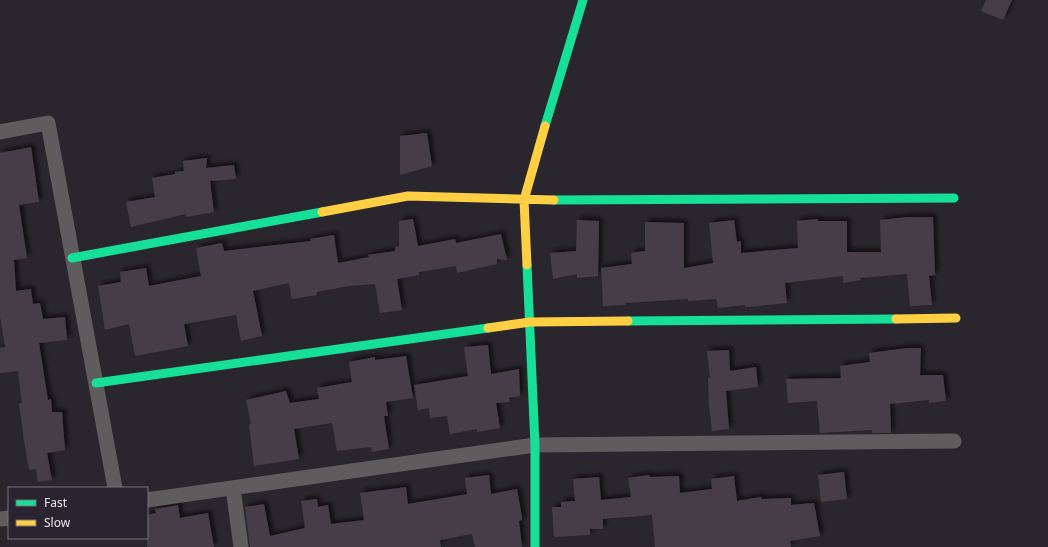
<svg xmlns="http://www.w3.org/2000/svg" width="1048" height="547" font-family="'Noto Sans',sans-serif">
<defs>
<filter id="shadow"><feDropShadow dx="3.5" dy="-3.5" stdDeviation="2" flood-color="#0009"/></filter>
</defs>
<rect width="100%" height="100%" fill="#2a262d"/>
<!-- building -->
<path fill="#473d4a" filter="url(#shadow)" d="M986 0H1012L1003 20 981 11Z
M427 133 432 166 400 175V136Z
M31 147 39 202 19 205 27 258 14 260 16 291 31 289 33 304 40 303 43 319 65 317 67 340 39 343 48 400 51 399 52 412H62L65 450 47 453 52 480 38 482 36 469 29 470 24 441 19 403H22L18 371 0 373V348L5 347 0 316V153Z
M207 158 206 168 234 165 236 179 210 181 214 212 186 217V214L131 227 126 202 155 197 152 178 175 174V172L184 171 183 161Z
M908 217H933L935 275 929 276 932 305 910 306 907 274 860 278 861 280 843 283V276L785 283 787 303 749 307H745V305L718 308 716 299 688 301V299L626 303V305L603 306 601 268 632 264 631 253 645 251V222L684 223V268L713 263 709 223 734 220 737 242 741 241V253L798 248 797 221 818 219V221H847V252H881L880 220Z
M413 219 418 246 455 239 456 243 501 234 507 260 497 259V264L457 273 456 266 419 272V275L397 279 402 310 380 313 375 284 349 286 317 292V295L292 299 289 283 253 291 262 336 241 341 236 315 184 324 188 346 135 356 129 324 105 330 98 286 121 282 120 272 146 268 149 286 201 276 196 248 222 243 224 251 311 241 310 239 334 235 338 263 369 257 368 255 395 251V247L399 246V221Z
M577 220 599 221 598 276 577 278V274L553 279 550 253 576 251Z
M488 345 491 374 519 369 520 396 509 398 510 402 496 403 500 428 477 432V429L450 434 447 416 430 418 429 408 418 410 414 385 468 376 464 347Z
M907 348H921L920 375H943L946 401 929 403V400L890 404 891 433H872V430L820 433 817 401 788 403 786 379 841 378 840 366 870 362 869 353Z
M729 350 730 371 756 367 758 387 726 391 729 429 712 431 709 405 708 378H710L707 351Z
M406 356 413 398 386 402 388 416H384L389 449 372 452 371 447 337 451 332 423 294 429 299 459 254 466 249 425 251 424 246 400 286 391 290 403 319 399 317 388 352 382 349 362 375 357V360Z
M844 472 847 499 821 502 818 475Z
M489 475 491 494 517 489 522 517V520L519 521 522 547H475L472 534 440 540 441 547H250L245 507 264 504 270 536 305 528 301 501 317 499 318 507 328 505 331 524 364 520 360 493 406 487 408 504 467 494 465 478Z
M649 475 650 477 679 476 680 493 712 489 711 479 734 476 737 501 761 497 762 499 791 498V505L814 503 820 536 790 541 791 547H655L652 515 603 519V529H590V535L554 537 552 507H561V502L575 501 573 479 599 477 601 500 631 497 628 478Z
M178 505 180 518 208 513 214 547H147V515L156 513 155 509Z"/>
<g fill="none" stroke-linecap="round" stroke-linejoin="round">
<!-- street -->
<path stroke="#5f5c5d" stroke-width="15" d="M0 132 48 123 115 488
M233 488 241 547
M147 500 535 445 954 441
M0 519 9 518"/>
<!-- fast -->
<path stroke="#16e098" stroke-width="9" d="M545 126 583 0
M554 200 954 198
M72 258 322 212
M527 265 535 445V547
M628 321 896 319
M96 383 488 328"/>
<!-- slow -->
<path stroke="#ffcf43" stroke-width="9" d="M322 212 408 196 554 200
M527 265 524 200 545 126
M896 319 956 318
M488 328 530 322 628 321"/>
</g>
<!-- legend -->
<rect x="8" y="487" width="140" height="52" fill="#2a2330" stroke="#77717c"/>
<rect x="16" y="500" width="20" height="6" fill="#16e098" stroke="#77717c"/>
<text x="44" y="507" font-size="12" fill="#eae5ee">Fast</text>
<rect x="16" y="520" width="20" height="6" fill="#ffcf43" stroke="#77717c"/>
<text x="44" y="527" font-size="12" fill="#eae5ee">Slow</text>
</svg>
